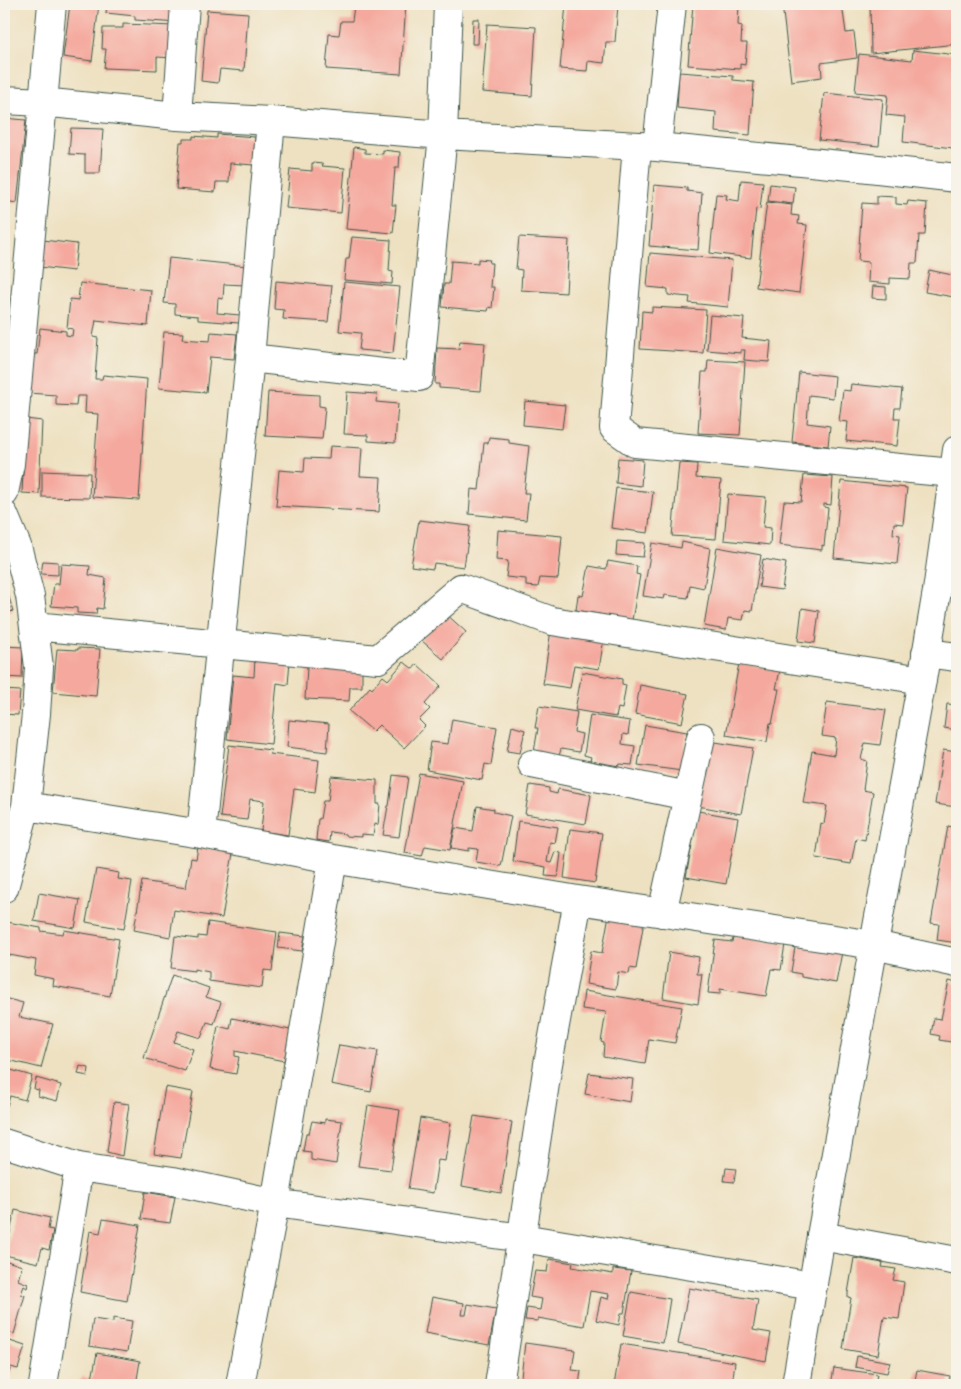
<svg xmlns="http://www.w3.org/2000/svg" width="961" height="1389" font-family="'IM FELL French Canon',serif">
<rect width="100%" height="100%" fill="#f7f3e8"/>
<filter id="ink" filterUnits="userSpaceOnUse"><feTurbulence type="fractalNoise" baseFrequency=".02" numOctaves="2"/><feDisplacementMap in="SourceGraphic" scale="10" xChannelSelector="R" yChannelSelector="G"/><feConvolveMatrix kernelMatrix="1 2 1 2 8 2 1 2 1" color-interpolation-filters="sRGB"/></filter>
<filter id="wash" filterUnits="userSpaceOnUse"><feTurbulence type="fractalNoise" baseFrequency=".0096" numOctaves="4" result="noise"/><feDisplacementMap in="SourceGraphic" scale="20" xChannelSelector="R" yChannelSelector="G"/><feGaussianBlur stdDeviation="1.12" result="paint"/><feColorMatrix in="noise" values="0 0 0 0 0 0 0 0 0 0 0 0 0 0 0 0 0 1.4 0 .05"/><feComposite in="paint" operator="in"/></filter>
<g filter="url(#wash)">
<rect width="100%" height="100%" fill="#eee1c1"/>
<g id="blocks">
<!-- building -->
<path fill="#f5a99e" d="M70 4H99L92 61 63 57Z
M107 4H179L178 23 135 20V16L106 13Z
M232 4H250V7L232 5Z
M368 4H406L401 74 326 69 329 34 339 35 341 21H352L354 6 368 7Z
M566 4H618L615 42H606L604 63 588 61 587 71 560 69Z
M693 4H739L738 25 742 26 741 43H747L745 65 740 64V69L688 65Z
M782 4H842L846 33 854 32 857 58 821 63 822 77 791 81Z
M870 4H957V44L871 53Z
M207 10 248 13 244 71 220 69 218 83 201 81Z
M473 19H479L478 44H472Z
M123 24 175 26 174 58 157 57V70L104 68 106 49H102L103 28H123Z
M487 24 536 27 532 96 482 92Z
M913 50 957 55V111L953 148 903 142 905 117 886 115 888 95 855 92 859 54 912 60Z
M679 72 733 76V80L754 82 750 135 715 132 716 112 677 108Z
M824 93 883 99 879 146 819 140Z
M4 118 26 120 17 203 4 201Z
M71 128 103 129 100 173H85V155L69 154Z
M217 134 255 137 253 165 230 163 229 182H216L215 192 176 189 180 142H183V139H193V136L217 138Z
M354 147 365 149V153L383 154V150L400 152 399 168H395L392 205H396L393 233 346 229Z
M312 163 323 164 322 166 345 168 341 213 286 208 290 169 312 171Z
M741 180 763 182 760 209 756 208 751 258 710 253 716 194 727 195 726 199 739 201Z
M770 184 795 187 793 204 768 201Z
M654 185 687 188V191L702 193 698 250 649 246Z
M877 196 896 197V204L907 205 908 201 927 203 925 235H919L917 263H911L910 279 890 278V284L868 282 869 262 858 261 862 203 877 204Z
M767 202 792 205 791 215 799 216 798 224 807 225 799 293 756 287Z
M352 237 391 240 389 271 393 272 392 284 344 280 346 259H349Z
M519 237 569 240 566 293 521 290 522 270 516 269Z
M43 240 77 244 74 271 39 267Z
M650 253 732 260 728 307 689 303 690 297 668 295V289L647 287Z
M169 258 247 266 245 285 224 284 223 299 218 298 217 313 240 315 239 323 198 320V316L175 314V304L164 303Z
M478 259 490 260 489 263H492L490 287H494L492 308 489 307 488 311 442 307 444 284H449L451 261 478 263Z
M929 270 957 276V285L954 297 925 292Z
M276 281 332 286 328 322 283 319 284 310 274 309Z
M344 282 400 287 393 353 359 350 361 333 339 331Z
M80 283 151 290 148 326 96 320 93 337 98 338 95 379H102L103 375 147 379 139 500 92 497 98 414 85 413 86 396H77L76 406 56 405V395L28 393 32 354H37L40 328 66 331V335L72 336 73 329 67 328 70 299 78 300Z
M873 286 886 287V299L872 298Z
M652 307 706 310 703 353 640 349 642 311 652 312Z
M710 315 744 318 742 338 771 341 769 362 744 360 745 350H741V353L707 350Z
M164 332 183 333 182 339 210 341 211 332 237 334 234 359 210 357 206 392 159 388Z
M460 341 485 343 481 391 439 388V384H435L437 348 459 349Z
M708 360 745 362 740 435 698 433 702 372H707Z
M799 372 835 376 833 398 809 395 807 423 830 426 828 446 792 442Z
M851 384 902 389 900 408H895L894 418H900L897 446 846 441 848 422 839 421 843 390 850 391Z
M268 392 319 395V406L325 407 322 439 265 436Z
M347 392 377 394 376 402 398 404 395 443 368 441V435L344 434Z
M525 401 565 405 562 429 523 425Z
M26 419 42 421 39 494 22 493Z
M489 437 509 439V443L529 446 524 493H529L526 520 469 514 471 489 479 490 484 443H488Z
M330 446 362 448 360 476 381 477 379 512 276 506 279 470 304 472 305 458 329 459Z
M618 458 643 460 641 486 616 483Z
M679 463 697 464 696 478 721 480 716 539 672 536Z
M42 471 90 473 89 498 42 497Z
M804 475 833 477 831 505 824 504V507L828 508 824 546 822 545V550L779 545 784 501 801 502Z
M841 481 907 488 903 524 894 523 893 534 900 535 897 564 834 558Z
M616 488 653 492 648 533 611 528Z
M728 494 766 497 763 527 771 528 770 545 724 540Z
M419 520 470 526 464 567 434 563 433 569 411 566Z
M498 530 562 536 558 579 540 578 538 587 526 586V579L506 577 508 561 496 560Z
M617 541 645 543 643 557 616 555Z
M682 542 710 548 704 588 690 585 688 598 665 595 664 599 643 596 652 543 681 548Z
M717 547 761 555 752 611 745 610 743 620 728 618 726 630 704 626Z
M763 559 786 563 782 590 759 587Z
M43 561 58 562V575L41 574Z
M608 561 637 566 636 574 640 575 632 620 576 610 578 595 583 596 589 566 606 569Z
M61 564 90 566 89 575 106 578 103 609 97 608 96 614 77 613V608L51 606 54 584H59Z
M4 580 13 611 4 614Z
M802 608 819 611 815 643 798 641Z
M445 613 466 632 443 659 421 640Z
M552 623 605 632 599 669 574 665 570 688 543 684Z
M4 646 23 647 22 678 4 677Z
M78 648 100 649 96 696 53 692 57 649 78 650Z
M255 657 290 660 288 685 277 683 271 744 227 739 233 675 254 677Z
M404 662 413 669 417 664 441 686 425 704 430 709 419 720 425 726 404 748 379 725 373 731 349 711 370 687 372 689 383 676 388 680Z
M739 663 780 670 776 689H779L772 724 770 723 767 742 726 735Z
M362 665V687H350L349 701 305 699 307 667 330 668Z
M582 672 622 679V684L626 685 622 709 618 708 616 717 575 710Z
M640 685 688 694 682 723 635 714Z
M4 690 20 691 18 715 4 714Z
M827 702 886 710 880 745 865 743 861 759 867 761 863 790 873 792 865 840 856 838 851 864 816 858 821 823 824 824 827 806 803 803 812 751 834 755 836 738 822 736Z
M947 704 957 705V730L944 728Z
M539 706 577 712 574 732 582 734 579 752 561 749 559 756 534 752 538 728H535Z
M590 715 630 721 628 735 623 734 622 744 635 746 632 765 620 764 619 766 590 761 591 757 584 755Z
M452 719 497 727 491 765 485 764 482 780 427 770 431 742 448 744Z
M289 720 329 724 327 752 287 747Z
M645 725 687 732 682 771 638 765Z
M512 726 525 730 520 753 507 751Z
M709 741 753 748 741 814 698 806Z
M229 745 271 750 270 754 319 760 315 792 294 789 288 835 261 831 264 801 250 799 247 820 220 817Z
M943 750 957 752V807L935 804Z
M419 773 463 781 450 850 425 846 422 856 405 853Z
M393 775 408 777 399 837 383 835 388 806H389Z
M331 776 377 780V804H380L378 825 375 824 373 835 361 834V837L346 836 345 834 330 832 329 842 316 840 318 819H320L323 801H328Z
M530 785 549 788V792L557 794 558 789 591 795 586 824 525 814Z
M477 806 494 809V812L511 816 501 866 476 862 478 849 469 848V851L451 848 455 828 473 831Z
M698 811 738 818 726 884 686 877Z
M518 821 558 827 555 843 550 842 547 862 551 863 555 852 561 853 558 877 545 876 546 867 513 861Z
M948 826 957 828V943L937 940 939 924 931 923Z
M570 829 602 833 595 883 564 878Z
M198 847 233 853 222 918 174 910 170 937 134 930 142 881 186 888 191 858 196 859Z
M96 869 119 873 118 879 132 881 124 929 86 922Z
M39 893 80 900 75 928 34 921Z
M609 915 644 921 636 969 630 968 629 974 618 972 616 989 586 984 591 951 602 953Z
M7 922 41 928V931L63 934 64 930 119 939 110 996 53 986 54 979 34 975 36 960 4 954V943Z
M208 922 277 932 272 971 264 970 262 988 209 981V972L194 969V971L171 968 175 936 198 939V936L206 937Z
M280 933 305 936 302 951 278 948Z
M734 936 785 944 781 970 771 969 766 996 720 989V994L708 993 715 940 732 942Z
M802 945 842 952 836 983 801 977V974L791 972 795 947 802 948Z
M669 952 699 957 697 974H702L698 1004 663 998Z
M172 975 209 988 206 997 221 1002 214 1024 207 1022 201 1038 178 1031 174 1042 193 1049 185 1071 144 1058Z
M949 981 957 983V1043L939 1040 940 1036 931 1034 934 1018 941 1019Z
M584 991 682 1007 675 1043 649 1039 645 1064 603 1057 604 1043 601 1042 606 1012 582 1009Z
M4 998 23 1003 19 1017 53 1024 41 1068 4 1059Z
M232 1018 290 1030 284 1061 235 1051V1056L239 1057 236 1074 210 1069 218 1026 230 1029Z
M339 1045 378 1051 371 1092 331 1084Z
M80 1066 89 1068 88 1076 78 1074Z
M4 1068 32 1076 25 1100 10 1096 4 1116Z
M589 1073 633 1079 630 1102 585 1094Z
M36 1078 61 1085 57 1101 38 1096 39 1090 34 1089Z
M165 1087 193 1092 181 1158 154 1154Z
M114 1102 129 1104 122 1156 107 1152Z
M368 1105 400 1110 391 1170 358 1166Z
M474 1116 512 1122 501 1193 462 1186Z
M420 1118 451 1123 445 1161 438 1160 433 1193 408 1189Z
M325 1119 342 1121 336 1164 311 1160V1152L303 1151 306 1133H309L312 1121 325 1123Z
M726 1168 736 1169 734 1182 724 1181Z
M145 1192 175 1197 170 1223 141 1219Z
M15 1210 50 1218 48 1229 53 1230 49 1250 42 1248 38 1263 5 1255Z
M103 1219 140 1225 127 1301 80 1292 90 1231 100 1233Z
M854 1258 883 1263 882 1267 896 1269 893 1280 904 1282 899 1319 884 1317 878 1355 843 1349 851 1298 848 1297V1293Z
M549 1259 573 1263 572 1267 613 1274V1269L631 1271 624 1313H621L619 1325 596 1320 601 1297 608 1299 609 1294 590 1291 584 1326 538 1318V1321L525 1320 527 1308 540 1310 542 1299 530 1297 535 1271 547 1272Z
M4 1260 22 1266 18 1280 28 1284 27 1288 24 1286 21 1294 25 1295 14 1334 4 1330Z
M689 1288 758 1300 753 1330 771 1333 766 1361 678 1344Z
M631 1292 670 1299 663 1343 623 1336Z
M432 1297 464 1303 462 1315H466L468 1304 496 1309 489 1345 425 1333Z
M113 1318 132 1321 127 1352 89 1346 93 1319 113 1322Z
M4 1339 25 1346 18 1369 11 1367 5 1384H4Z
M525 1343 575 1350 572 1370 581 1371 579 1385H520Z
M621 1344 735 1362 732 1385 724 1384V1385H614Z
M97 1353 140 1361 136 1385H81L82 1377 92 1379Z
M857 1356 890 1362 887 1373 855 1367Z
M834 1368 877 1374 875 1385H831Z
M917 1370 950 1376 949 1385H914Z"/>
</g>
</g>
<g filter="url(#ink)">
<use href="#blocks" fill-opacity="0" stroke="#3e5649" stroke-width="1"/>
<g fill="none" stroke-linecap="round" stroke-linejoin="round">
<defs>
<path id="street" d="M4 100 42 102 177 116 271 121 443 135 657 147 851 166 957 178
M177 116 185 4
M637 146 614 428 635 443 953 473
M657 147 672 4
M250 358 419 377 443 135 448 4
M4 493 10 464 52 4
M4 515 17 546 30 596 39 667 36 714 26 806 4 888
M34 626 378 659 461 588 552 621 922 680
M926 653 957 657
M532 764 688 796
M26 806 201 834 333 859 578 900 874 945 957 963
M201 834 250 358 271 121
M662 913 701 737
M4 1143 79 1167 173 1181 275 1203 522 1238 813 1286
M821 1236 957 1261
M43 1385 79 1167
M240 1385 275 1203 333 859
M499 1385 548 1064 578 900"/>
<path id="secondary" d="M796 1385 821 1236 922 680 937 591 957 450"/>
</defs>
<!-- street casing -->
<use href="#street" stroke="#3e5649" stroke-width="30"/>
<!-- secondary casing -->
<use href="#secondary" stroke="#3e5649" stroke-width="30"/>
<!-- street -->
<use href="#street" stroke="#fff" stroke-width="28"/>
<!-- secondary -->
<use href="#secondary" stroke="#fff" stroke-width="28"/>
</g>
</g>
<!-- margin -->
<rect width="961" height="1389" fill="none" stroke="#f7f3e8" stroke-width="20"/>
</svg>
